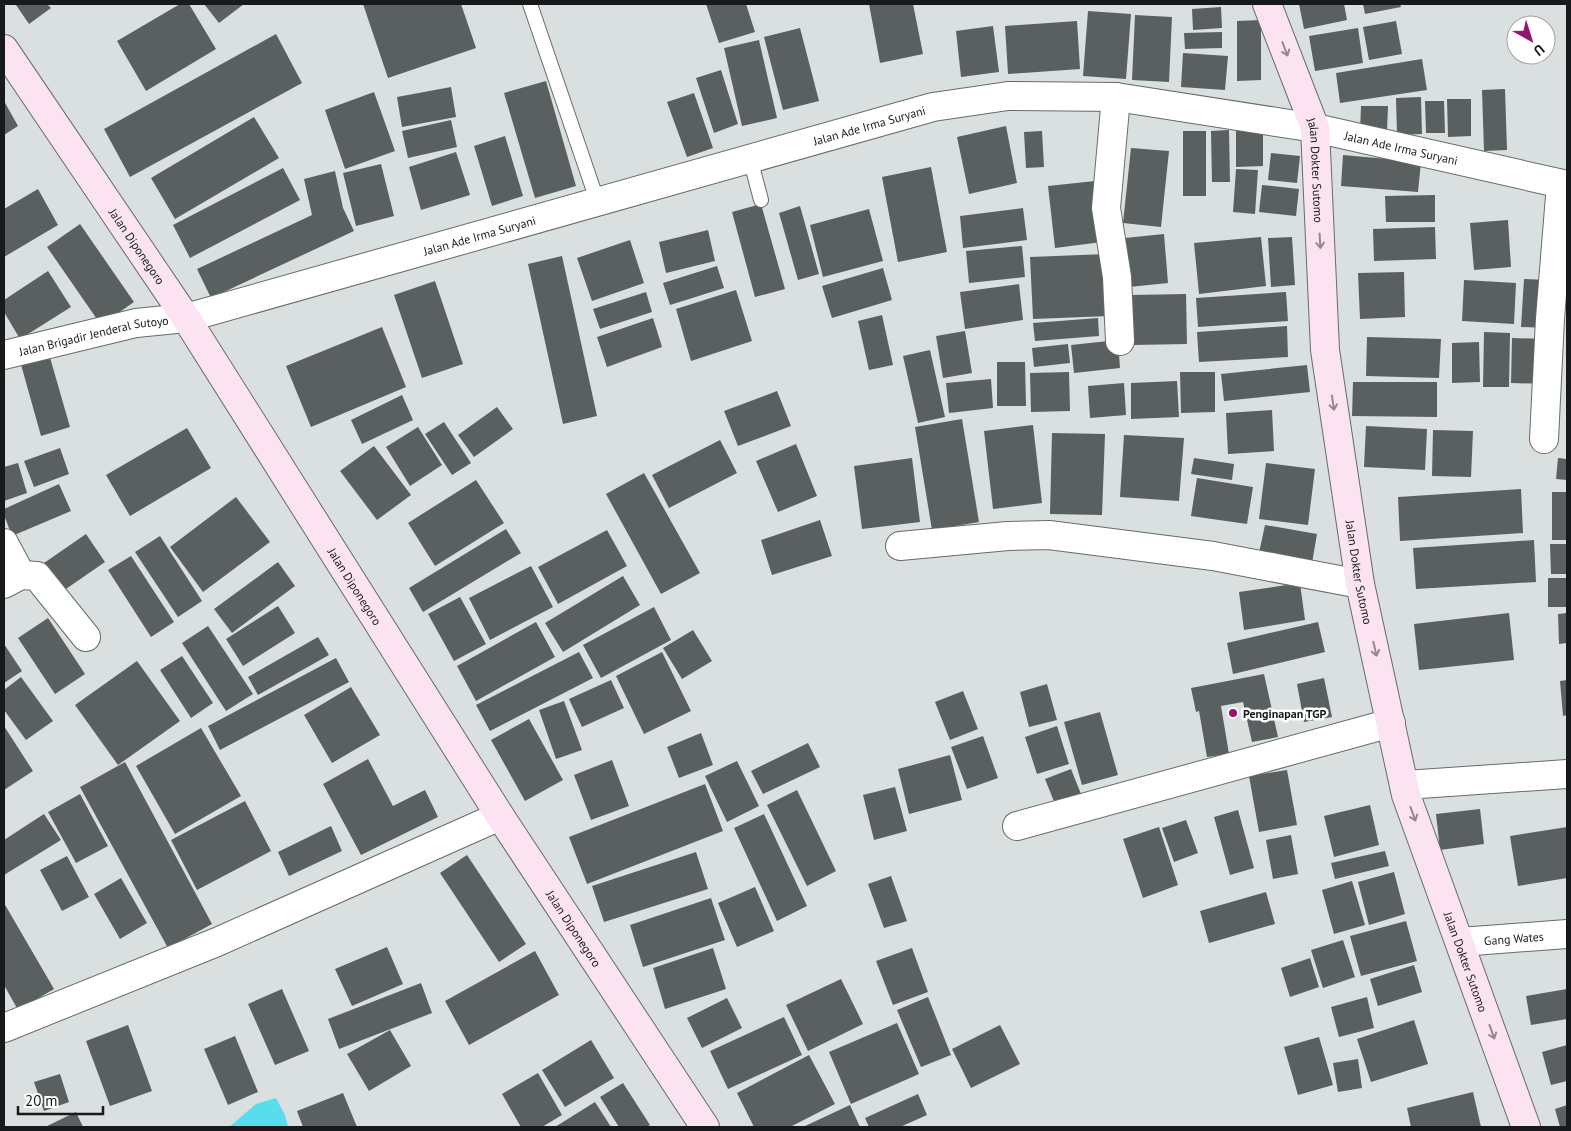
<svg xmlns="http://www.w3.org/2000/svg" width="1571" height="1131" font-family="'PT Sans',sans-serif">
<rect width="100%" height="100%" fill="#dae0e0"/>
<!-- green -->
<path fill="#59dded" d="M276 1098 285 1115 288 1127H229L256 1104Z"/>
<!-- building -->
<path fill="#5a5f60" d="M17 4H47L51 8 29 24 16 5Z
M180 4H189L216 49 146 91 117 41Z
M204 4H244L219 23Z
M363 4H461L476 48 388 78Z
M706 4H746L755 32 719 43Z
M869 4H913L923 54 880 63Z
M1299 4H1344L1347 20 1304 29Z
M1363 4H1400L1401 7 1365 14Z
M1221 7 1222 28 1193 30 1192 9Z
M1088 11 1131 14 1126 79 1083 76Z
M1135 15 1172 17 1169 82 1132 80Z
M1261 20V80L1237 81V21Z
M1077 21 1080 69 1008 74 1005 26Z
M1396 21 1402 54 1369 60 1363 27Z
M993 26 999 72 961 77 956 31Z
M800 28 819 101 783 110 764 37Z
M1358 28 1363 63 1315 71 1309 36Z
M1222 32V48L1185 49 1184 33Z
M276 34 302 83 130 177 104 129Z
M759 40 777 118 742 126 724 48Z
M1183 53 1228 56 1225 90 1181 87Z
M1422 59 1427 90 1340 103 1336 73Z
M721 70 738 124 714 133 696 78Z
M546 81 576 186 535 198 504 93Z
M451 87 456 117 402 127 397 97Z
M1505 89 1507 150 1484 151 1482 90Z
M374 92 395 151 345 169 325 110Z
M694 93 713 148 687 157 667 102Z
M1421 97 1422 134 1397 135 1396 98Z
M1447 99H1471V136L1448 137Z
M4 101 18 126 4 135Z
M1425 101H1444L1445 133H1426Z
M1361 106H1388L1387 132 1360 131Z
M254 117 279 158 175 219 151 178Z
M451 120 457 147 408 158 402 131Z
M1006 126 1017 183 969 194 957 137Z
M1236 129H1263V166L1236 167Z
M1229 130 1230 182H1212L1211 131Z
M1042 131 1044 167 1026 168 1024 132Z
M1183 131H1206V196H1183Z
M505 136 523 196 492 206 474 146Z
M1131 148 1169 151 1161 227 1123 223Z
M456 152 470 195 421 210 409 167Z
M1271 153 1300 156 1297 183 1268 180Z
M1343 155 1421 162 1418 192 1341 186Z
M381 164 394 216 356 226 343 173Z
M931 167 947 252 898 262 882 177Z
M283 168 300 200 190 258 173 225Z
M1236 169 1258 170 1255 214 1233 212Z
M335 171 343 208 354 231 211 298 197 269 312 215 304 179Z
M1095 181 1102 242 1055 248 1048 186Z
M1262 185 1299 189 1296 216 1259 212Z
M38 189 58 225 4 257V209Z
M1435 195V222H1386L1385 196Z
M761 204 785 289 755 297 732 212Z
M800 206 819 274 798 280 779 213Z
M1023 208 1027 240 963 248 960 216Z
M869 209 883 261 823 277 810 225Z
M1508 220 1511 267 1474 270 1470 223Z
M80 224 134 302 101 325 47 247Z
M1435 227 1436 259 1374 261 1373 229Z
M708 230 715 261 666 273 659 242Z
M1164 234 1168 283 1129 287 1125 238Z
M1261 237 1266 286 1199 294 1194 243Z
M1292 237 1295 285 1271 287 1268 238Z
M630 240 644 283 592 301 577 258Z
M1022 246 1025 277 969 283 966 251Z
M1106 254 1109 316 1033 319 1030 257Z
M562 256 597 416 563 424 528 264Z
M717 266 724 288 670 305 663 283Z
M883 268 892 300 832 318 822 286Z
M48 271 71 307 20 339 4 312V300Z
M1404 272 1405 317 1360 319 1358 273Z
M1524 279 1550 280 1547 328 1521 327Z
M1464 280 1516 283 1514 324 1462 321Z
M435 281 463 364 422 378 394 295Z
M1019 284 1023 320 965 329 960 292Z
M736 290 752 341 691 361 676 309Z
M646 292 652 312 600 329 593 309Z
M1286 292 1288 321 1198 327 1196 298Z
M1186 294 1187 344 1133 345 1132 295Z
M882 315 893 365 869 370 858 321Z
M653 318 662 347 607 367 597 337Z
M1098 318 1099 336 1035 341 1033 323Z
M1287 326 1288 357 1199 362 1197 332Z
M382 327 406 387 311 427 286 366Z
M965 331 972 373 943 378 936 336Z
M1484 332 1510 333 1509 387H1483Z
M1367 337 1441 339 1439 378 1366 376Z
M1512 338 1548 339 1547 384 1511 383Z
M1118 340 1120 368 1074 373 1071 345Z
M1479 342 1480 382 1452 383V343Z
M1068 344 1070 363 1034 367 1032 348Z
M930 350 945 417 918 423 903 356Z
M49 354 70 427 41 436 20 361Z
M997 362H1025L1026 406H997Z
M1307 365 1310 392 1224 401 1221 374Z
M1069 372 1070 411 1031 412 1030 373Z
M1180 372H1215V412L1181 413Z
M991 379 993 408 949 413 946 383Z
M1177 381 1179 417 1131 419V383Z
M1353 382H1437V417L1352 416Z
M1124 383 1126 415 1090 418 1088 386Z
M777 391 791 426 738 446 724 411Z
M402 395 413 420 362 444 351 420Z
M497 407 513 429 474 457 458 435Z
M1272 410 1274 451 1228 454 1226 413Z
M962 419 979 522 932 530 915 427Z
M444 422 471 463 452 475 425 434Z
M1033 425 1042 503 993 509 984 431Z
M1366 426 1427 429 1425 470 1364 467Z
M418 427 442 465 410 486 386 447Z
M187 428 211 468 130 516 106 475Z
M1433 430 1473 431 1471 477 1432 476Z
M1052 433 1105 434 1102 515 1050 514Z
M1124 435 1184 438 1179 501 1120 497Z
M720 440 737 473 669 508 652 475Z
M796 444 817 496 778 512 756 461Z
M374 446 411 495 377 520 340 471Z
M60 448 69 474 34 487 24 461Z
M912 458 920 522 862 529 854 466Z
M1194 458 1234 464 1232 480 1191 474Z
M1558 458 1567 459V480L1556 479Z
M18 463 27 493 4 501V467Z
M1266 463 1315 469 1308 525 1259 519Z
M644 473 700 573 661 594 606 494Z
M1197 478 1253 487 1247 524 1191 516Z
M476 480 504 523 435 566 408 523Z
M59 484 71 511 12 536 4 515V509Z
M1521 489 1523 533 1400 541 1398 497Z
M1552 492H1567V540H1552Z
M236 497 270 542 203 592 170 547Z
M820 520 832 556 772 575 761 540Z
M1265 525 1317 534 1312 563 1259 553Z
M506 529 521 553 423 612 409 588Z
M607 530 627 566 558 604 538 567Z
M86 534 105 562 63 591 44 563Z
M160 536 202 601 178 617 135 552Z
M1534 540 1536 582 1416 589 1413 548Z
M1550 544H1567V574H1551Z
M131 556 174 622 151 637 108 570Z
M278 562 295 586 232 633 214 609Z
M531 566 553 607 490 640 469 598Z
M623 576 640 605 563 652 545 623Z
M1548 578H1567V607H1548Z
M1300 583 1305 620 1244 630 1239 592Z
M460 597 486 644 454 661 428 614Z
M278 606 295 633 243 666 226 639Z
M654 607 671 640 601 678 583 645Z
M1509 613 1514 660 1419 670 1414 624Z
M1567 613V643L1559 644 1558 614Z
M48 618 85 674 55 694 18 638Z
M536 622 555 657 476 701 457 666Z
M1318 622 1325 652 1233 674 1227 643Z
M208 626 253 694 226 711 182 643Z
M693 630 712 661 682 679 663 648Z
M318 637 329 655 258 695 248 677Z
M4 644 22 671 4 683Z
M579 652 593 678 490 731 476 705Z
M662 652 691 711 644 734 616 676Z
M182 656 213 703 191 718 160 670Z
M336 658 349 682 220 750 208 726Z
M137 661 180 721 118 765 75 705Z
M1264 674 1278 737 1252 742 1243 702 1221 706 1229 754 1207 757 1199 711 1196 712 1191 688Z
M21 677 53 721 26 740 4 710V690Z
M1324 678 1332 717 1304 722 1297 684Z
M611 680 624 708 582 727 569 699Z
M1567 680V715L1563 716 1560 681Z
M1047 684 1057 720 1029 727 1020 692Z
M351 687 380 735 332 763 304 715Z
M963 691 978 729 950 740 935 702Z
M564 701 582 750 556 759 539 710Z
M1100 712 1118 775 1082 785 1064 722Z
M529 719 563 780 525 801 491 740Z
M4 726 33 771 4 790Z
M1057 726 1069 764 1037 774 1025 737Z
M201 728 241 796 175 834 136 766Z
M701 733 713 765 679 778 667 747Z
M983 736 998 778 967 789 951 747Z
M808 743 820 767 763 794 751 771Z
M950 755 962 800 909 814 898 769Z
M368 759 393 806 425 790 438 817 361 855 323 784Z
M612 760 629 806 591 820 574 775Z
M737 761 759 806 727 822 705 776Z
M125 762 212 924 168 948 80 787Z
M1071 769 1081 794 1055 804 1045 779Z
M1287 770 1297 825 1259 832 1249 776Z
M705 784 723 831 587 884 569 837Z
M895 787 907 831 874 840 863 795Z
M797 790 836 871 807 886 767 805Z
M80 794 108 846 76 863 48 812Z
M245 801 271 851 197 890 171 840Z
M1370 805 1379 845 1334 857 1324 816Z
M1480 809 1484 844 1440 850 1436 814Z
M1238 810 1254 868 1230 875 1214 817Z
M44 814 61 840 4 875V840Z
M764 814 807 906 777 921 734 828Z
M1186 820 1198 853 1174 862 1162 828Z
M331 826 342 851 289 876 278 852Z
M1159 827 1178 885 1143 898 1123 839Z
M1567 827V878L1518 886 1510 836Z
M1291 835 1298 874 1273 879 1266 840Z
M1385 851 1389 866 1335 879 1331 863Z
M696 852 708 889 604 922 592 886Z
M467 855 526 944 499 962 440 873Z
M67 856 89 897 62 911 40 870Z
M1394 872 1405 914 1369 925 1358 882Z
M891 876 907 921 884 928 868 884Z
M121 878 147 923 120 939 94 894Z
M1352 881 1365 925 1334 934 1322 890Z
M755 887 774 931 737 947 718 903Z
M1266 892 1275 924 1209 943 1200 911Z
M711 898 725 940 643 967 630 925Z
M4 903 54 989 18 1010 4 985Z
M1406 921 1417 961 1361 976 1350 936Z
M1343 940 1355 977 1323 988 1311 950Z
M387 947 403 984 352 1006 335 969Z
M713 948 726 989 665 1009 653 968Z
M912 948 928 992 893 1005 876 961Z
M535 951 559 995 469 1045 445 1001Z
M1310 958 1319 987 1290 997 1281 968Z
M1414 965 1422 992 1378 1006 1370 979Z
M841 979 863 1024 808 1051 786 1005Z
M421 983 432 1013 339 1049 328 1019Z
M282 989 309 1051 275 1065 248 1004Z
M1567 989V1019L1531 1025 1526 996Z
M928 997 951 1055 921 1067 897 1010Z
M1367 997 1374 1028 1339 1037 1331 1007Z
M727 998 742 1028 702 1048 687 1018Z
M784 1017 802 1055 728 1089 710 1051Z
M1414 1020 1428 1064 1371 1082 1357 1039Z
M897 1023 919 1074 851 1104 829 1052Z
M128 1025 152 1091 110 1106 86 1041Z
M1000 1025 1020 1064 971 1088 952 1049Z
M390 1030 411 1066 369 1091 347 1054Z
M235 1036 258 1092 228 1105 204 1049Z
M1319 1037 1333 1085 1298 1095 1284 1047Z
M591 1040 614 1078 565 1107 542 1070Z
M1567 1045V1081L1551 1085 1542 1052Z
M809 1055 835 1104 790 1127H754L737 1093Z
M1358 1059 1362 1088 1338 1092 1333 1063Z
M538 1073 562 1115 542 1127H521L502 1094Z
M60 1074 69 1102 44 1111 34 1082Z
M623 1083 650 1125 646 1127H619L600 1097Z
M1473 1092 1481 1127H1411L1407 1108Z
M343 1093 357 1127H303L297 1111Z
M918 1094 927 1115 900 1127H869L865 1118Z
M595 1102 611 1127H555Z
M850 1105 860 1127H803Z
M1567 1105V1127H1560L1555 1109Z
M76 1112 83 1127H45Z"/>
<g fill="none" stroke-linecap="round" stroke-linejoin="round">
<defs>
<path id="service" d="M530 4 597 200
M750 158 761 200"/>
<g id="minor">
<path d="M1116 97 1106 208 1117 277 1120 341"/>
<path d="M1544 439 1550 319 1561 184"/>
<path d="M4 543 21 575 4 584"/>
<path d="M900 546 1008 536 1049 535 1213 556 1360 584"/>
<path d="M21 575 37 576 86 637"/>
<path d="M1405 785 1567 774"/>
<path d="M1017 826 1391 723"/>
<path id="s1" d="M1460 942 1567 934"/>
<path d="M4 1028 217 942 500 816"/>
</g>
<g id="tertiary">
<path id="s2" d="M4 355 136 323 186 318 933 107 1008 96 1116 97 1315 128 1567 185"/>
</g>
<g id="secondary">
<path id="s3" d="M1267 4 1315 128 1325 350 1360 584 1406 795 1526 1127"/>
<path id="s4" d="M4 49 186 318 500 816 705 1127"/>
</g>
</defs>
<!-- service casing -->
<use href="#service" stroke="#666b6b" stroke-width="16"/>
<!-- minor casing -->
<use href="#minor" stroke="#666b6b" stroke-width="30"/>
<!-- tertiary casing -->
<use href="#tertiary" stroke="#666b6b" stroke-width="30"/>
<!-- secondary casing -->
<use href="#secondary" stroke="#666b6b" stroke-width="30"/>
<!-- service -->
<use href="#service" stroke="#fff" stroke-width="14"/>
<!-- minor -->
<use href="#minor" stroke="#fff" stroke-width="28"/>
<!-- tertiary -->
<use href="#tertiary" stroke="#fff" stroke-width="28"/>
<!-- secondary -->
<use href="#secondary" stroke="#fce3f2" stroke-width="28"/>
</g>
<!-- one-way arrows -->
<defs><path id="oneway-shaft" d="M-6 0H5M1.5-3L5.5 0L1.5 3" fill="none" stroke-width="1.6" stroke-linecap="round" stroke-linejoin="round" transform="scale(1.25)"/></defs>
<g stroke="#958891">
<use href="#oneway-shaft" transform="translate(1285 49) rotate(69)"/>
<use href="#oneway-shaft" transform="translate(1320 241) rotate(87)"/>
<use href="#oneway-shaft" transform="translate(1333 403) rotate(82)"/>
<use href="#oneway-shaft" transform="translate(1375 649) rotate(77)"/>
<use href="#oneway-shaft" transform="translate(1413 814) rotate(70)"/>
<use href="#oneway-shaft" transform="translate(1492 1032) rotate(70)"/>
</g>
<!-- markers -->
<circle fill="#94146e" stroke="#fff" stroke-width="2" cx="1233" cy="713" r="5"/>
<g text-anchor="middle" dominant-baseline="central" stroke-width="5" stroke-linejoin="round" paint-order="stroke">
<!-- street labels -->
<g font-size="12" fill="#17191a" stroke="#fff">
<text stroke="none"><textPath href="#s2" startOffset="896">Jalan Ade Irma Suryani</textPath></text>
<text stroke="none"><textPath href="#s2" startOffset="1436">Jalan Ade Irma Suryani</textPath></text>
<text stroke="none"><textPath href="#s3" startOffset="175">Jalan Dokter Sutomo</textPath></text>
<text stroke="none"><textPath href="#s2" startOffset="491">Jalan Ade Irma Suryani</textPath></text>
<text stroke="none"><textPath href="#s4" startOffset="238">Jalan Diponegoro</textPath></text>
<text stroke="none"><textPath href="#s2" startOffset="92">Jalan Brigadir Jenderal Sutoyo</textPath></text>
<text stroke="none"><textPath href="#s3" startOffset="580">Jalan Dokter Sutomo</textPath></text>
<text stroke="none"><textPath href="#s4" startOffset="642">Jalan Diponegoro</textPath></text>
<text stroke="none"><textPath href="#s4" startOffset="1048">Jalan Diponegoro</textPath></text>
<text stroke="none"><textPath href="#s1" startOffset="54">Gang Wates</textPath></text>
<text stroke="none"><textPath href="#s3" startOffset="985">Jalan Dokter Sutomo</textPath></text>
</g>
<!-- poi labels -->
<g font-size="12" font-weight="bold" fill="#17191a" stroke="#fff" text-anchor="start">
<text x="1243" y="713">Penginapan TGP</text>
</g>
</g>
<!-- border -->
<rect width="1571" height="1131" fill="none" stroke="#17191a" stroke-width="10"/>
<!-- north arrow -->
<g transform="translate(1531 40) rotate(141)"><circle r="24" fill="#ffffff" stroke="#a2a3a3"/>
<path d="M0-4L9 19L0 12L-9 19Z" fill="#94146e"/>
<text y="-8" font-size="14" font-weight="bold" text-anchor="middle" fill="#17191a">U</text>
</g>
<!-- scale -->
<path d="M18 1106v8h85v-8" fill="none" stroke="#17191a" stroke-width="2.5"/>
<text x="25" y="1106" font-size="15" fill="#17191a" stroke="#ffffff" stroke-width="4" paint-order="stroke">20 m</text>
</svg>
